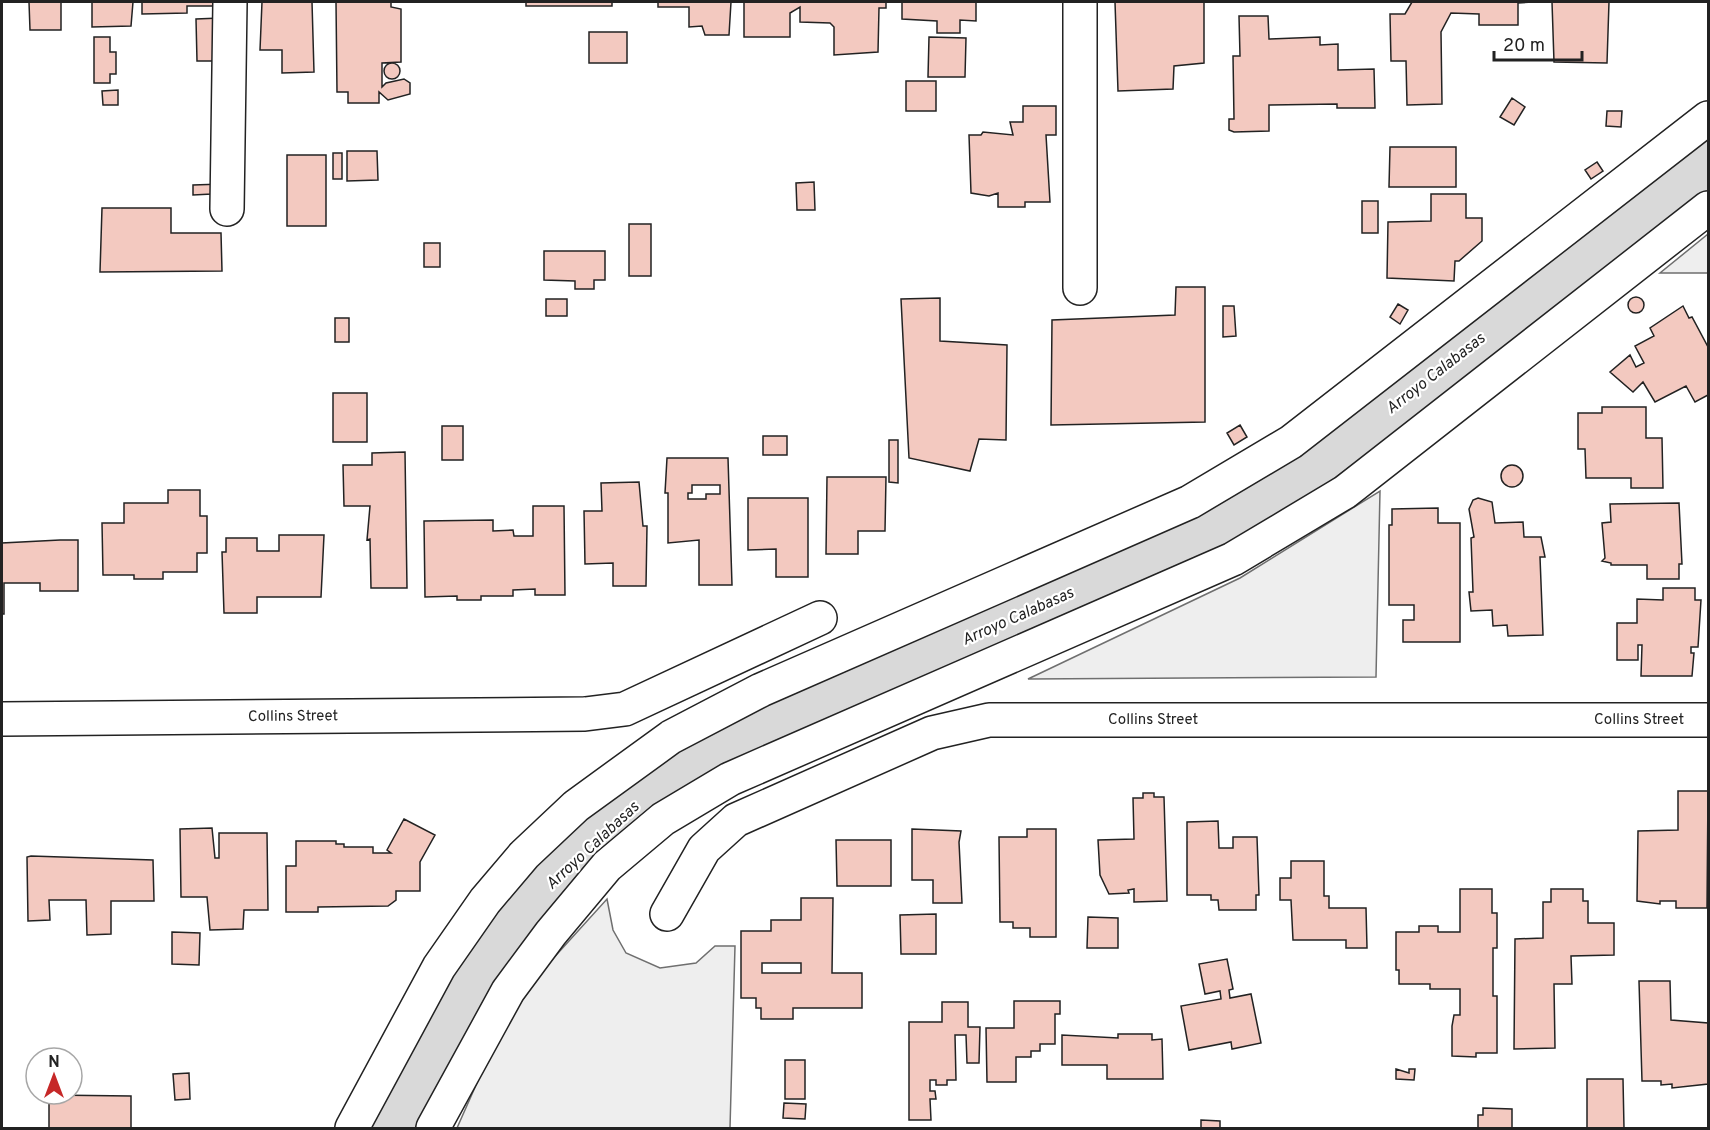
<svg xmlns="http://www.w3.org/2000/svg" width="1710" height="1130" font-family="Overpass,sans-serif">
<rect width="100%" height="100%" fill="#fff"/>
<!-- green -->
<path fill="#eee" stroke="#6f6f6f" stroke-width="1.5" d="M1708 234V273H1660Z
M1380 491 1376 677 1028 679 1240 578Z
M607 899 613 930 626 953 660 968 696 963 715 946H735L730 1128H457L500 1031 549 963Z"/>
<!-- water -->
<path fill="#d9d9d9" stroke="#6f6f6f" stroke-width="1.5" d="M1708 132V192L1471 377 1309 497 1211 554 626 836 418 1128H366L447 976 517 878 587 810 679 741 1191 513Z"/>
<!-- building -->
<path fill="#f3c9c0" stroke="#222" stroke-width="1.5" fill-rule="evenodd" d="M29 2H61V30H30Z
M92 2H133L131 26 92 27Z
M142 2H217V6H187V13L142 14Z
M262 2H312L314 72 282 73V50H260Z
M336 2H391V7L401 9V62L382 63V87L386 83 404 79 410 83V94L388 100 379 92V103H348V92H337Z
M526 2H612V6H526Z
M658 2H731L729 35H705L702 26 689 27V7H658Z
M744 2H886V8H879L878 52 834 55V27L830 23 800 22V7L790 13V37H744Z
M902 2H976V21L960 20V33H937V21L902 19Z
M1115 2H1204V63L1174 66 1173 89 1118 91Z
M1412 2H1533L1518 3V25H1479V14L1451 13 1441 32 1442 104 1407 105 1406 61H1391L1390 14H1405Z
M1552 2H1609L1607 63 1554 62Z
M1239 16H1268L1269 39 1320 37V45L1338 44V70L1374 69 1375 108H1337V104L1269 105V131L1234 132 1229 130V119H1234L1233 56H1240Z
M220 18 221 61H197L196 19Z
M589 32H627V63H589Z
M94 37H110V52H116V74H110V83H94Z
M929 37 966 38 965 77H928Z
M384 71a8 8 0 1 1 16 0a8 8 0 1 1-16 0Z
M906 81H936V111H906Z
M118 90V105H103L102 91Z
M1512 98 1525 107 1514 125 1500 117Z
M1023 106H1056V135H1046L1050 202H1025V207H998V193L989 196 971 193 969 135H981L983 132 1013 135 1010 122H1023Z
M1607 111H1622L1621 127 1606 126Z
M1390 147H1456V187H1389Z
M347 151H377L378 180 347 181Z
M333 153H342V179H333Z
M287 155H326V226H287Z
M1597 162 1603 171 1591 179 1585 170Z
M814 182 815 210H797L796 183Z
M222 184 212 194 193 195V185Z
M1431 194H1466V218H1482V241L1459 261H1455L1454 281 1387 278 1388 222 1431 221Z
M1362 201H1378V233H1362Z
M102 208H171V233H221L222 271 100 272Z
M629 224H651V276H629Z
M424 243H440V267H424Z
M544 251H605V280H594V289H575V281L544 280Z
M1176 287H1205V422L1051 425 1052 320 1175 315Z
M1628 305a8 8 0 1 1 16 0a8 8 0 1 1-16 0Z
M940 298V341L1007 345 1006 440 979 439 970 471 909 458 901 299Z
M546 299H567V316H546Z
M1398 304 1408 310 1400 324 1390 317Z
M1223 306H1234L1236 336 1223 337Z
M1683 306 1689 318 1692 317 1708 347V395L1695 402 1686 386 1655 402 1643 382 1633 392 1610 372 1630 355 1636 367 1644 363 1635 346 1654 336 1650 328Z
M335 318H349V342H335Z
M333 393H367V442H333Z
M1602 407H1646V438H1662L1663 488H1631V478H1586L1585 449H1578V413H1602Z
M1240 425 1247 437 1234 445 1227 433Z
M442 426H463V460H442Z
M763 436H787V455H763Z
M889 440H898V483L889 482Z
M405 452 407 588H371L370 539 367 540 370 506H344L343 465H372V453Z
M667 458H728L732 585H699V540L668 543V493H665ZM692 485H720V494H706V499H688V493H692Z
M1501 476a11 11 0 1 1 22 0a11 11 0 1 1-22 0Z
M827 477H886L885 531H858V554H826Z
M639 482 643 526H647L646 586H613V563L585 564 584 511H602L601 483Z
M168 490H200V516H207V553H197V572H163V579H134V575H103L102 523H124V503H168Z
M748 498H808V577H776V549L748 550Z
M1478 498 1492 502 1495 523 1523 522 1524 537H1541L1545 557H1540L1543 635 1508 636 1507 625 1493 626 1492 610 1471 611 1469 592H1473L1471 538 1474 537 1469 509 1473 500Z
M1679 503 1682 564H1679V579H1647V565H1611V563L1602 561 1605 558 1602 523 1611 522 1610 504Z
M533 506H564L565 595H535V589L513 590V596H481V600H457V596L425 597 424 521 493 520V531L513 530 514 536H533Z
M1438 508V523H1460V642H1403V620H1414V605H1389V525H1392V509Z
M279 535H324L321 597H257V613H224L222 552H226V538H257V551H279Z
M60 540H78V591H40V583H4V614H2V543Z
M1663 588H1695V600H1701L1698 647H1691V653H1694L1692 676H1641L1642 645H1638V660H1617V623H1637V599L1663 600Z
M1678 791H1708L1707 908H1676V901H1660V904L1637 901 1638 831 1678 830Z
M1143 793H1154V797H1164L1167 901 1134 902V889L1128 890 1129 893 1109 894 1100 875 1098 840 1134 839 1133 798H1143Z
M404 819 435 835 420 862V891H396V900L388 906 318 907V912H286V866H296V841H336V844H344V847H373V853H391L387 850Z
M1218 821 1219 848H1233V837H1257L1259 895H1256V910H1219L1218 900H1211V895H1187V822Z
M212 828 215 858H219V833H267L268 910H244L243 929 210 930 207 897H181L180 829Z
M912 829 961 831 959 842 962 903H933V880H912Z
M1027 829H1056V937H1030V928H1013V922H1000L999 837H1027Z
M836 840H891V886H837Z
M31 856 153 860 154 901H111V934L87 935 86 900H49L50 920 28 921 27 857Z
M1291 861H1324V896H1329V908H1366L1367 948H1346V940H1293L1291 900H1280V878H1291Z
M1460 889H1492V913H1497V948H1493V996H1497V1053H1476V1057L1452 1056V1026L1454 1015H1460V989H1430V984H1399V970H1396V932H1419V926H1438V932H1460Z
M1551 889H1583V901H1588V923H1614V955L1571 956 1572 984H1554L1555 1048 1514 1049 1515 939 1543 938V902H1551Z
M801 898H833L832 973H862V1008H793V1019H761V1008H756V998H741V931H771V920H801ZM762 963H801V973H762Z
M936 914V954H901L900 915Z
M1088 917 1118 918V948H1087Z
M172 932 200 933 199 965 172 964Z
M1227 959 1233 989 1229 990 1230 998 1251 994 1261 1043 1232 1049 1231 1042 1189 1050 1181 1006 1221 999 1220 991 1205 994 1199 964Z
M1639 981H1670L1671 1020 1708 1023V1084L1672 1088V1084L1661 1085V1081H1642Z
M1014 1001H1060V1014H1055V1044H1040V1051H1031V1057H1016V1082H987L986 1028H1014Z
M942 1002H968V1027H980L979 1063H967L966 1035H955L956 1080H947V1085H936V1080H930V1091H935L936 1099H930L931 1120H909V1022H942Z
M1118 1034H1152V1040L1162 1039 1163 1079H1107V1065H1062V1035L1118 1038Z
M785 1060H805V1099H785Z
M1396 1069 1409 1073V1069H1415L1414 1080 1396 1079Z
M189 1073 190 1099 175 1100 173 1074Z
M1587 1079H1623L1624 1128H1587Z
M49 1095 131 1096V1128H49Z
M784 1103 806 1104 805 1119 783 1118Z
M1483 1108 1512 1109V1128H1478V1115H1483Z
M1201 1120 1220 1121V1128H1201Z"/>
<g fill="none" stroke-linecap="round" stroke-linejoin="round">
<defs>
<g id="minor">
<path d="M1080 2V288"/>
<path d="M227 209 230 2"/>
<path id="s1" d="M2 719 585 714 625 709 820 618"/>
<path id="s2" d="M667 914 704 849 736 820 932 733 989 720H1708"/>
<path d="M352 1128 439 967 485 901 524 855 576 806 671 737 761 690 1190 502 1291 442 1708 118"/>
<path d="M433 1128 508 991 551 933 607 866 663 819 730 779 1233 559 1345 492 1708 208"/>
</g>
</defs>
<!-- minor casing -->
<use href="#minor" stroke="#222" stroke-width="36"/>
<!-- minor -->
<use href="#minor" stroke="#fff" stroke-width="33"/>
</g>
<g text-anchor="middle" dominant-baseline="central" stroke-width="4.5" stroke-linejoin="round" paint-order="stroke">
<!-- street labels -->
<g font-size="15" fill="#222" stroke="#fff">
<text stroke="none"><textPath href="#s1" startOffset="291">Collins Street</textPath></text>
<text stroke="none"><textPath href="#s2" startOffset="555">Collins Street</textPath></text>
<text stroke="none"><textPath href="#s2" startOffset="1041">Collins Street</textPath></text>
</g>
<!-- water labels -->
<g font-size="16" font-style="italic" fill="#222" stroke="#fff">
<text transform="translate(1436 374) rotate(-38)">Arroyo Calabasas</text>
<text transform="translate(1018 617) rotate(-24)">Arroyo Calabasas</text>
<text transform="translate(593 846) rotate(-43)">Arroyo Calabasas</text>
</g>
</g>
<!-- border -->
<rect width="1710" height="1130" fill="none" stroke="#222222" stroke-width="6"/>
<!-- north arrow -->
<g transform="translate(54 1076)"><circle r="28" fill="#ffffff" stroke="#a7a7a7" stroke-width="1.5"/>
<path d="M0-4.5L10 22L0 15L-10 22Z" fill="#c62828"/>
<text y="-9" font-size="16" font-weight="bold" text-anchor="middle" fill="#222222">N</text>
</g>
<!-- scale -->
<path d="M1494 51v9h88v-9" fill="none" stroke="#222222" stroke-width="3"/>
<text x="1503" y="51" font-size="18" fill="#222222" stroke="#ffffff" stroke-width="4.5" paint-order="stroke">20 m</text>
</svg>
